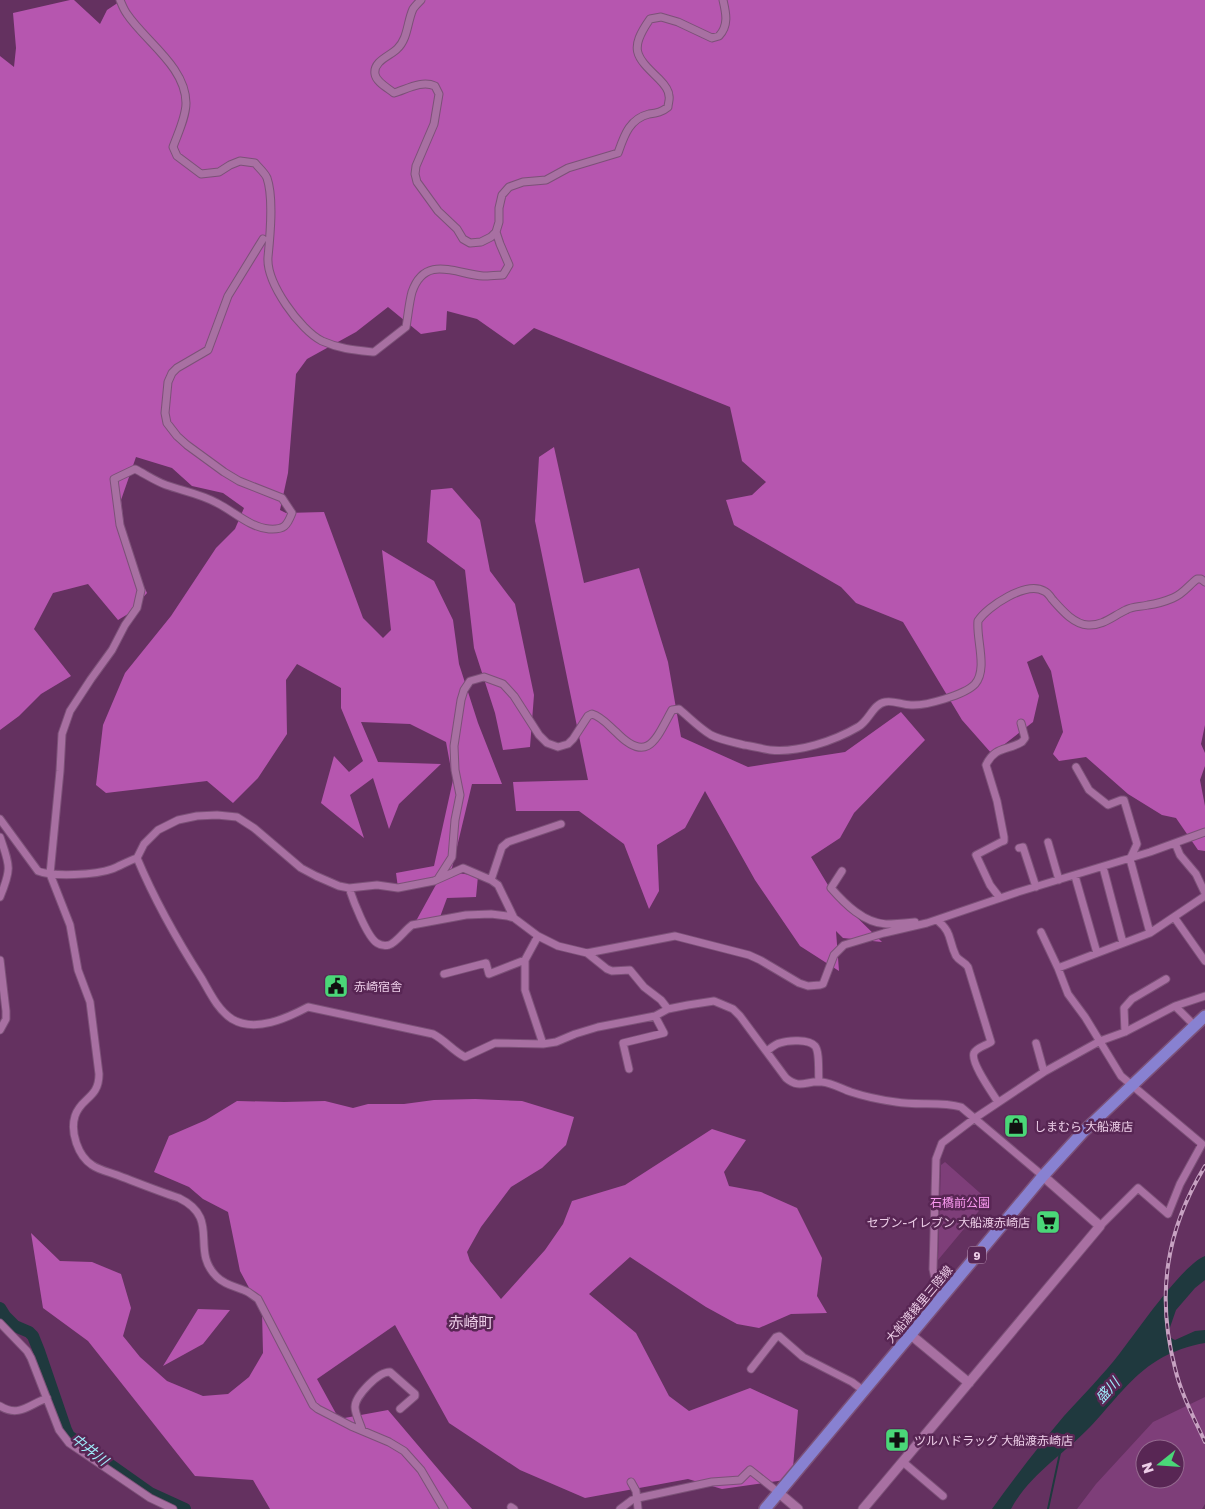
<svg xmlns="http://www.w3.org/2000/svg" width="1205" height="1509" font-family="'Golos Text','Noto Sans JP',sans-serif">
<rect width="100%" height="100%" fill="#643160"/>
<!-- green -->
<path fill="#7e3e79" fill-rule="evenodd" d="M945 1162 988 1200 938 1260 941 1165Z
M1205 1397V1504L1202 1509H1077L1096 1484 1153 1422ZM1145 1449H1175V1479H1145Z"/>
<!-- forest -->
<path fill="#b656af" d="M70 0H74L100 24 107 10 122 0H1205V725L1201 744 1205 753V766L1200 780 1205 806V851L1198 850 1176 818 1162 815 1128 794 1086 757 1059 761 1053 754 1063 732 1051 671 1042 655 1027 662 1039 696 1033 722 992 754 962 720 903 622 856 603 841 587 734 525 726 500 752 495 766 482 742 461 730 407 534 328 514 345 477 319 447 311 446 330 421 334 388 307 356 332 307 359 296 374 288 473 280 510 286 513 324 512 363 618 383 638 391 630 382 550 434 581 453 620 459 664 478 723 502 784H472L451 872 478 876 476 897 447 898 440 917 416 921 438 881 398 888 396 873 434 866 453 780 446 742 410 724 361 722 378 762 441 764 399 804 389 829 373 778 350 795 364 838 321 803 334 756 349 772 363 761 341 708V688L297 664 286 680 287 734 258 778 233 803 207 781 106 793 96 785 103 725 125 673 171 616 216 548 235 529 244 508 223 493 192 486 172 468 136 457 121 500 127 550 147 593 128 614 118 620 88 584 53 593 34 629 71 676 41 694 19 716 0 730V56L14 67 16 48 13 13Z
M554 447 584 583 639 568 668 662 681 737 748 767 845 752 901 712 925 740 854 813 840 838 811 857 834 895 882 942 843 938 836 931 839 971 800 946 755 880 705 791 685 828 657 845 659 891 649 909 624 844 579 811H516L513 782 588 780 535 521 539 457Z
M452 488 480 520 490 571 515 604 534 695 530 747 503 750 495 713 474 648 465 570 427 542 431 490Z
M475 1099 522 1101 574 1117 566 1145 542 1168 511 1187 481 1227 467 1252 470 1261 501 1299 545 1250 563 1224 572 1201 625 1185 712 1129 746 1140 724 1172 729 1186 761 1192 797 1208 822 1258 817 1296 827 1313 791 1314 759 1328 737 1324 706 1307 630 1257 589 1294 636 1333 669 1396 689 1411 750 1388 798 1410 792 1479 722 1489 688 1479 585 1498 520 1470 449 1423 395 1325 317 1379 339 1419 388 1410 472 1509H270L253 1480 195 1476 88 1341 43 1308 31 1233 60 1261 92 1262 121 1274 131 1308 123 1336 140 1357 167 1381 203 1396 228 1394 249 1377 263 1353 262 1312 240 1271 228 1212 203 1199 189 1187 154 1172 169 1136 206 1120 237 1101 284 1102 325 1101 353 1108 368 1104H404L434 1100Z
M198 1309 230 1310 203 1344 163 1366Z"/>
<!-- water -->
<path fill="#1f393e" d="M1205 1256V1280L1195 1288 1176 1310 1167 1336 1175 1340 1195 1331 1205 1330V1343C1190 1345 1171 1352 1158 1360 1131 1376 1112 1404 1090 1427 1064 1454 1029 1475 1011 1509H992C1015 1477 1039 1446 1064 1416 1083 1395 1103 1375 1120 1353 1137 1331 1183 1264 1205 1256Z"/>
<g fill="none" stroke-linecap="round" stroke-linejoin="round">
<!-- stream -->
<path stroke="#1f393e" stroke-width="2" d="M1048 1509 1060 1453"/>
<!-- river -->
<path stroke="#1f393e" stroke-width="12" d="M0 1308 5 1316 15 1326 29 1332 33 1336 39 1351 66 1430 69 1436 75 1440 150 1493 185 1509"/>
<defs>
<path id="minor" d="M120 0C122 5 124 10 127 14 145 41 186 67 186 103 186 117 178 133 173 147L177 156 201 174 219 172 230 165 240 161 255 163C259 168 265 173 267 178 274 198 270 237 268 257 266 283 300 330 322 341 340 349 354 350 374 352L406 327C408 316 409 303 412 292 425 254 456 274 483 276 490 276 497 275 503 275L509 265 500 244 496 232
M421 0C418 3 415 6 413 9 407 22 408 39 397 49 390 56 373 61 375 74 376 82 388 88 394 93 407 89 422 80 435 86L439 94 434 124 416 166 415 174 417 182 438 211 457 229 463 239 470 243 481 242 491 237 496 232 499 222V208L502 195 509 187 523 182 546 180 568 168 618 153C624 136 629 119 649 114 657 113 662 112 668 107 668 104 670 99 669 96 669 90 663 83 659 79 635 56 629 49 650 19L661 17 678 22 712 38 719 36C729 25 726 13 723 0
M263 239 228 296 208 350 177 368 172 373 168 382 165 413 167 423 177 436 187 445 224 472 239 481 282 498 292 513C287 526 284 530 269 529 251 528 233 511 217 503 201 494 183 491 166 485 155 481 145 474 135 469L114 479 120 525 141 590 137 608 125 625 112 650 91 679 70 711 62 734 60 771 50 874 70 925 78 970 90 1002 99 1074C99 1099 81 1097 75 1116 70 1132 78 1156 92 1165 99 1170 109 1172 117 1175 138 1183 158 1191 179 1198 222 1219 189 1250 217 1277 226 1286 238 1287 248 1292 251 1294 255 1297 258 1299L313 1405 318 1409 351 1426 389 1442 404 1451 421 1470 444 1509
M1076 767 1089 790 1108 805 1121 800H1124L1137 844 1130 859 1150 933
M0 819 38 871C53 877 96 875 112 869 120 866 128 861 137 858L144 844 158 830 178 820 197 816 217 815 237 817 254 828 301 868 316 876 339 886 349 888 377 885 398 888 434 881 463 868 491 880 498 885 514 918
M0 837C10 866 12 868 0 897
M1048 842 1059 880
M1175 843 1180 855 1196 874 1205 893
M1019 848 1023 847 1036 887
M137 858C155 901 177 940 202 979 210 993 218 1010 232 1019 255 1033 287 1018 308 1007L433 1034C445 1040 453 1051 465 1057L495 1043 543 1044 556 1042 575 1034 598 1027 655 1016 668 1009 688 1005 714 1001 733 1009 740 1016 786 1078C800 1090 807 1080 822 1082 832 1083 842 1089 851 1092 866 1097 881 1100 896 1102 918 1106 940 1101 961 1107L1043 1176
M1103 867 1123 943
M842 871 831 888C845 904 864 923 886 924 896 924 905 923 915 922
M1075 876 1097 953
M438 879 452 857 455 820 460 795 455 770 454 746 461 700 464 690 470 681 484 677 503 684 514 696 539 735 547 743 558 747 568 744 573 739 588 716 592 714C602 717 608 725 616 732 648 765 656 739 672 710L679 709C690 718 698 727 711 735 721 740 733 742 744 745 753 746 762 749 770 750 798 753 834 741 858 727 869 721 873 704 885 702 893 700 902 705 911 705 925 706 965 695 975 684 988 669 976 639 978 621 988 606 1026 581 1044 591 1047 592 1050 596 1052 599 1061 609 1073 624 1088 625 1103 626 1113 616 1126 610 1133 606 1140 607 1148 605 1156 604 1166 601 1173 598 1183 594 1189 585 1197 579H1201L1205 582
M491 880 502 847 508 842 561 824
M349 888C353 900 367 937 377 943 380 945 385 946 389 945 396 943 405 930 412 925L466 915 491 914 507 916 514 918 538 936 558 946 587 953 675 936 749 955 760 960 799 983 808 986 820 985 823 984 834 955 844 945 884 933 927 923 1018 892 1150 852 1205 832
M1000 898 990 885 976 855 1001 842 1004 841V837L997 801 986 765C995 746 1007 751 1022 742L1025 738 1021 723
M1174 917 1205 961
M937 920C953 933 948 940 956 956 959 961 965 962 968 967L991 1042C987 1045 976 1048 974 1053 970 1062 993 1094 998 1102
M1041 932 1058 968
M538 936 525 960V990L543 1044
M587 953 607 969 612 971 630 970 644 987 661 1000 668 1009
M0 960 6 1011V1019L0 1030
M444 974 486 963 489 974 525 960
M1175 1006 1205 996
M1125 1032 1124 1008 1132 999 1166 979
M1036 1043 1044 1072
M767 1051C771 1048 775 1044 780 1043 788 1040 809 1039 815 1046 820 1052 818 1073 819 1082
M629 1069 623 1043 664 1033 655 1016
M1100 1226 1138 1188 1168 1214 1180 1184 1202 1144 1121 1076 1085 1017 1068 994 1058 968 1150 933 1205 896
M942 1298 937 1288 933 1269 936 1159 942 1143 975 1118 1044 1072 1100 1041 1125 1032 1175 1006 1194 1025
M0 1323 27 1351 31 1358 59 1430 69 1443 150 1498 173 1509
M751 1369 776 1337 779 1336 803 1357 852 1382 864 1391
M0 1406C19 1418 30 1404 47 1398
M362 1430C360 1423 355 1414 355 1407 355 1396 379 1371 390 1372L415 1394V1396L400 1409
M903 1462 943 1496
M631 1482 636 1491 638 1509
M511 1507 514 1509
M620 1509 632 1500 638 1498 712 1482 740 1480 750 1470 779 1493"/>
<path id="tertiary" d="M911 1335 969 1383
M779 1493 798 1509
M863 1509 1100 1226 1043 1176"/>
<path id="primary" d="M765 1509 1043 1176 1083 1132 1205 1016"/>
</defs>
<!-- minor casing -->
<use href="#minor" stroke="#7c5178" stroke-width="9"/>
<!-- tertiary casing -->
<use href="#tertiary" stroke="#7c5178" stroke-width="11"/>
<!-- primary casing -->
<use href="#primary" stroke="#7c5178" stroke-width="14"/>
<!-- minor -->
<use href="#minor" stroke="#a870a2" stroke-width="7"/>
<!-- tertiary -->
<use href="#tertiary" stroke="#a870a2" stroke-width="9"/>
<!-- primary -->
<use href="#primary" stroke="#8881d1" stroke-width="11"/>
<defs>
<path id="rail" d="M1205 1166C1166 1230 1156 1295 1175 1368 1181 1394 1194 1418 1205 1442"/>
</defs>
<!-- rail casing -->
<use href="#rail" stroke="#c7a2c2" stroke-width="4"/>
<!-- rail -->
<use href="#rail" stroke="#582654" stroke-width="2" stroke-dasharray="5.5" stroke-linecap="butt"/>
</g>
<!-- icons -->
<defs>
<symbol id="civic-square" viewBox="-11 -11 22 22"><rect x="-9" y="-9" width="18" height="18" rx="4" fill="#4ad778" stroke="#582654"/><path d="M-.6-6.5H3V-4.5H.6V-3L4-1V1h2V6H-6V1h2V-1L-.6-3ZM-1.2 2.5V6h2.4V2.5Z" fill="#111"/></symbol>
<symbol id="shop-square" viewBox="-11 -11 22 22"><rect x="-9" y="-9" width="18" height="18" rx="4" fill="#4ad778" stroke="#582654"/><path d="M-5-2.5h2.3a2.7 3.5 0 0 1 5.4 0H5L5.5 6h-11ZM-1.5-2.5h3a1.5 2.3 0 0 0-3 0Z" fill="#111"/></symbol>
<symbol id="supermarket-square" viewBox="-11 -11 22 22"><rect x="-9" y="-9" width="18" height="18" rx="4" fill="#4ad778" stroke="#582654"/><path d="M-6-5.5h2.5l.6 2H6L4.5 2H-2.5L-4.4-4H-6ZM-1.5 3.2a1.3 1.3 0 1 0 .1 0ZM3 3.2a1.3 1.3 0 1 0 .1 0Z" fill="#111"/></symbol>
<symbol id="pharmacy-square" viewBox="-11 -11 22 22"><rect x="-9" y="-9" width="18" height="18" rx="4" fill="#4ad778" stroke="#582654"/><path d="M-2-6h4v4h4v4h-4v4h-4v-4h-4v-4h4Z" fill="#111"/></symbol>
</defs>
<g fill-rule="evenodd">
<use href="#civic-square" x="322" y="972" width="28" height="28"/>
<use href="#shop-square" x="1002" y="1112" width="28" height="28"/>
<use href="#supermarket-square" x="1034" y="1208" width="28" height="28"/>
<use href="#pharmacy-square" x="883" y="1426" width="28" height="28"/>
</g>
<g text-anchor="middle" dominant-baseline="central" stroke-width="5" stroke-linejoin="round" paint-order="stroke">
<!-- shield labels -->
<rect fill="#582654" stroke="#c09cbc" stroke-width="1" x="968" y="1246.5" width="18" height="17" rx="4"/>
<g font-size="11" font-weight="bold" fill="#edcee8">
<text x="977" y="1255">9</text>
</g>
<!-- poi labels -->
<g font-size="12" fill="#edcee8" stroke="#582654" text-anchor="start">
<text x="354" y="986">赤崎宿舎</text>
<text x="1034" y="1126">しまむら 大船渡店</text>
<text x="1030" y="1222" text-anchor="end">セブン-イレブン 大船渡赤崎店</text>
<text x="914" y="1440">ツルハドラッグ 大船渡赤崎店</text>
</g>
<!-- park labels -->
<g font-size="12" fill="#fc9bf2" stroke="#582654">
<text x="960" y="1202">石橋前公園</text>
</g>
<!-- street labels -->
<g font-size="12" fill="#edcee8" stroke="#582654">
<text transform="translate(919 1304) rotate(-50)">大船渡綾里三陸線</text>
</g>
<!-- water labels -->
<g font-size="14" font-style="italic" fill="#9fedfb" stroke="#582654">
<text transform="translate(1107 1390) rotate(-48)">盛川</text>
<text transform="translate(90 1449) rotate(38)">中井川</text>
</g>
<!-- quarter labels -->
<g font-size="15" fill="#edcee8" stroke="#582654">
<text x="471" y="1322">赤崎町</text>
</g>
</g>
<!-- north arrow -->
<g transform="translate(1160 1464) rotate(253)"><circle r="24" fill="#582654" stroke="#94698f"/>
<path d="M0-4L9 19L0 12L-9 19Z" fill="#4ad778"/>
<text y="-8" font-size="14" font-weight="bold" text-anchor="middle" fill="#edcee8">N</text>
</g>
</svg>
